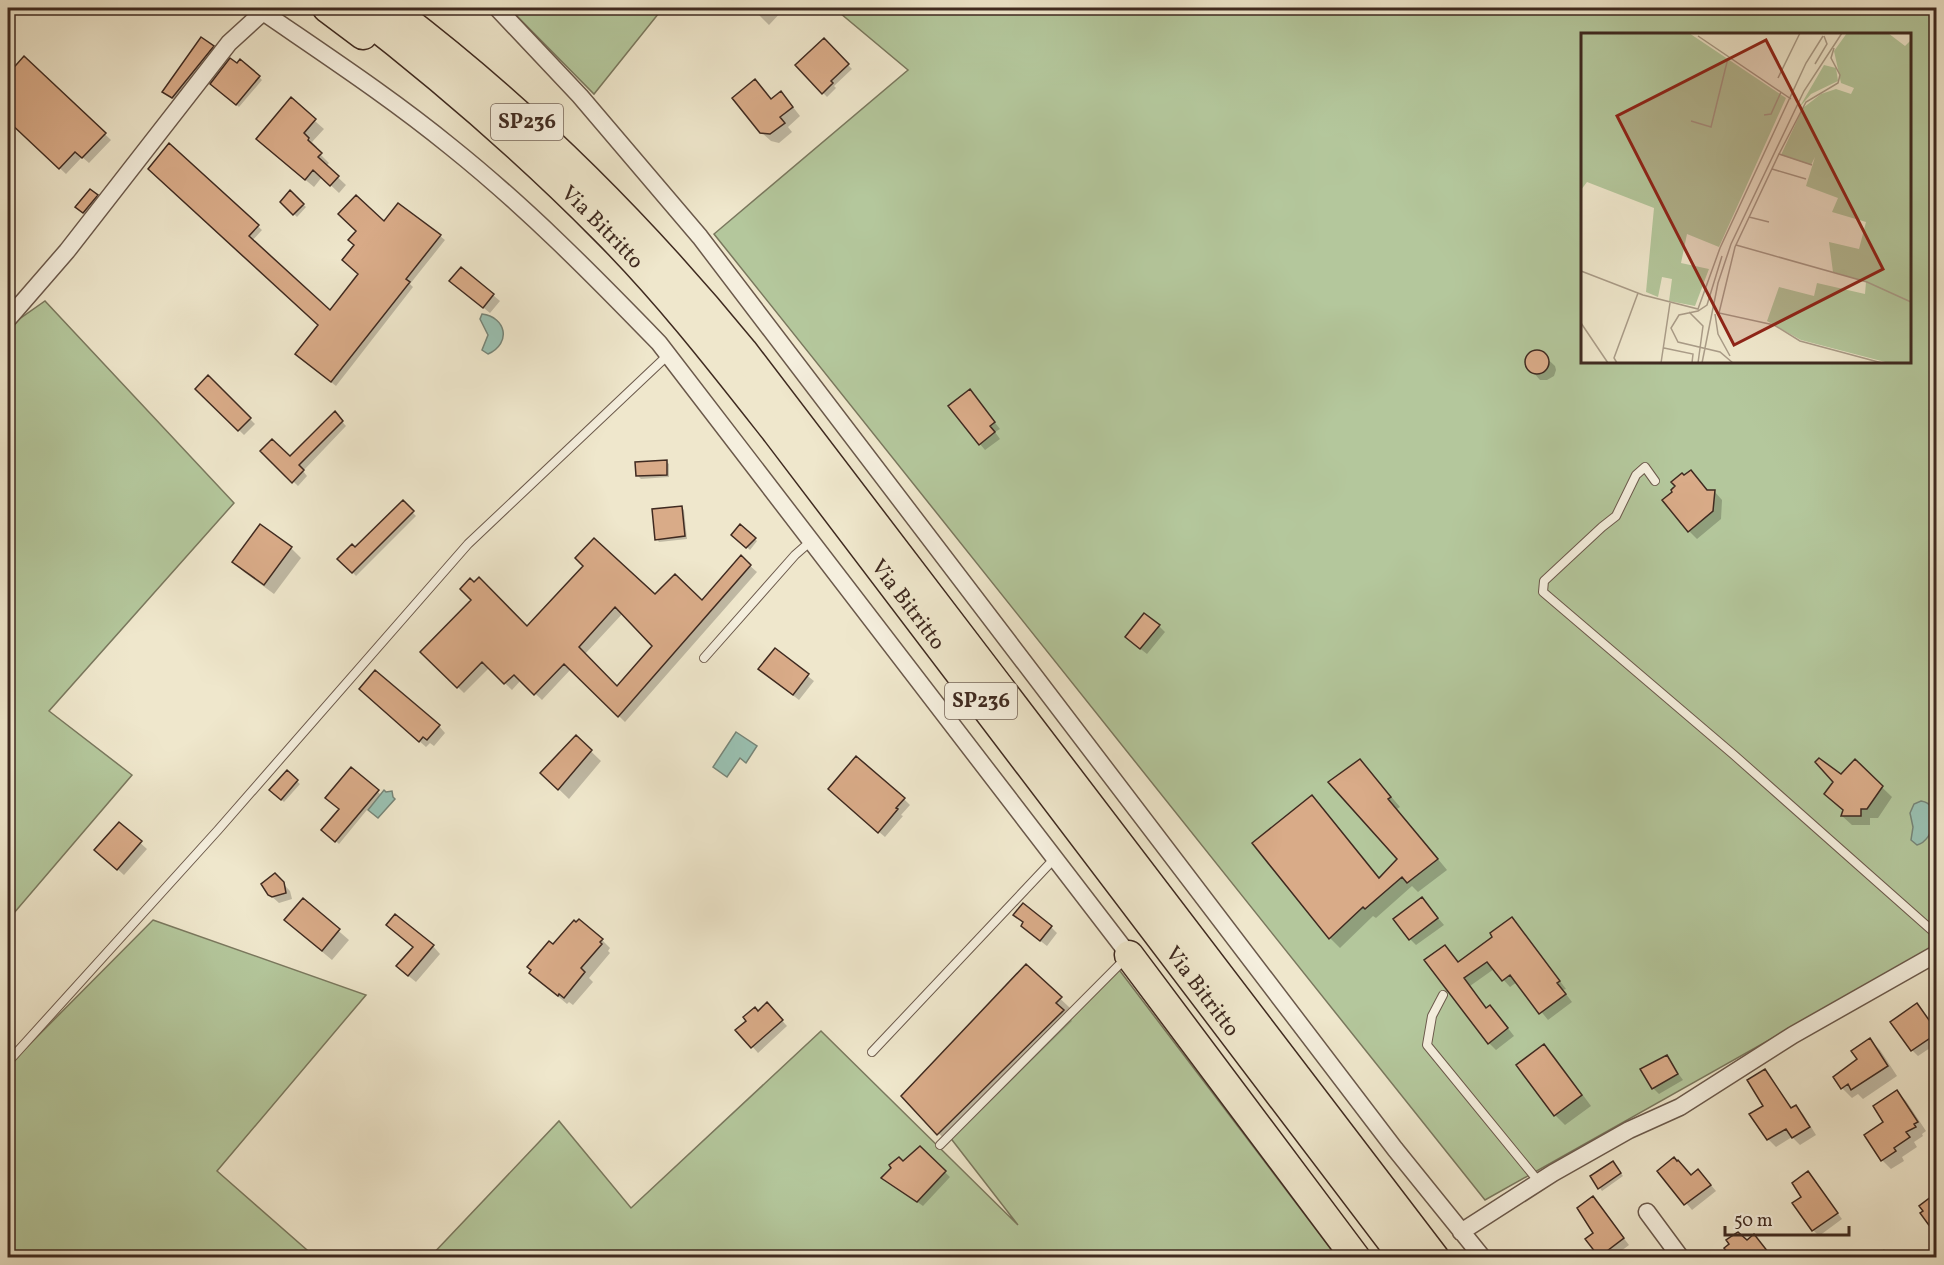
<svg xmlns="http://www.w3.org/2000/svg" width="1944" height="1265" font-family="Vollkorn,serif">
<rect width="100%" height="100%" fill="#efe7cc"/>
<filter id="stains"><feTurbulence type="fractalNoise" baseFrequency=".00333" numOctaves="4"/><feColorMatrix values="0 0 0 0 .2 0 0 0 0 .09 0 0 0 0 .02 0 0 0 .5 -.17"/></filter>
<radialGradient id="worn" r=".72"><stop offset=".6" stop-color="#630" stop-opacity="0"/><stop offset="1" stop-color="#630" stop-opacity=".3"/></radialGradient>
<!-- green -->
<path fill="#b4c79c" stroke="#7a785e" stroke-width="1.5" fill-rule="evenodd" d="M509 8H663L594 94Z
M834 8H1936V946L1485 1200 714 234 908 70ZM1582 34H1910V362H1582Z
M45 301 234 503 49 711 132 775 8 920V327Z
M153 920 366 995 217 1171 315 1257 8 1258V1066Z
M1117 967 1337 1257 429 1258 559 1121 631 1208 821 1031 1018 1225 949 1136Z"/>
<!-- water -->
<path fill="#9ac1b2" stroke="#768578" stroke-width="1.5" d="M482 314C506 317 512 343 488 354L482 350 488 335 480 319Z
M736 732 757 746 746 763 740 758 727 777 713 767Z
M384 790 386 792 392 791 393 797 395 799 378 818 368 810Z
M1921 801C1943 804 1934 841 1917 845L1911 840 1913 827 1910 813 1914 804Z"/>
<!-- shadow -->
<path fill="#0003" fill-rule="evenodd" d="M762 8H785L769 25 757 13Z
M824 40 852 69 834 86 836 88 827 97 797 65Z
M213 47 217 51 178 102 169 96Z
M25 58 111 140 89 163 82 157 66 174 8 119V68L11 72Z
M259 77 262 80 239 107 212 84Z
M755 81 772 100 789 102 800 116 788 127 792 132 779 143 771 141 761 132Z
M291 100 324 129 312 142 317 147 315 149 329 163 326 166 346 185 339 193 322 177 314 187 266 147Z
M169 145 262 230 252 241 330 312 360 275 384 223 409 211 445 240 410 284 413 287 336 386 302 359 320 325Z
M90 191 99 198 86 215 77 207Z
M290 193 306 207 297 217 282 202Z
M458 287 493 295 500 301 490 313Z
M1535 352H1540L1555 366 1556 370 1554 376 1547 380H1540L1526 364 1529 355Z
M208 377 255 424 244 435 197 389Z
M975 397 1000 429 995 432 1000 439 985 450 980 444Z
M339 418 346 426 303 471 307 476 298 486 262 451 290 459Z
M666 461 669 464V477L641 479 638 476Z
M1691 472 1709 491H1714L1722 500 1721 519 1697 539 1689 531 1675 492Z
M403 503 416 516 356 576 340 559 355 549Z
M681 507 684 510 687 539 659 542 657 539Z
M741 526 757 541 750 550 733 535Z
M291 548 301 558 274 594 244 572 234 562Z
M741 558 757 572 625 722 571 669 542 700 521 680 512 690 489 668 464 693 422 652 655 596 702 602ZM623 613 654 646 617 688 584 655Z
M1159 626 1165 632 1147 654 1133 643Z
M775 650 814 681 799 700 766 675Z
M367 695 439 726 445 733 434 746 430 743 426 747Z
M576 737 601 761 569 799 542 773Z
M1360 760 1400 807 1397 809 1447 870 1418 892 1412 886 1376 918 1373 916 1340 948 1330 938 1312 797 1380 879 1399 860Z
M1855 761 1892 797 1878 818H1870V825H1852L1842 816 1845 810 1841 776Z
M352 769 380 794 339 844 323 830 340 809Z
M287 772 300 784 284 802 271 790Z
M836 795 904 799 910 805 901 815 903 816 885 837Z
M119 824 147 849 124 875 103 856Z
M275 875 290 891 292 899 279 903 269 894Z
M1422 899 1444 925 1416 945 1410 939Z
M303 900 349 940 332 960 296 930Z
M1512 919 1566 989 1563 990 1572 1002 1548 1020 1517 982 1510 987 1494 969 1470 986 1487 1009 1497 1014 1514 1036 1496 1050 1489 1043 1445 947 1459 963 1495 937Z
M1051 927 1057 933 1047 946 1029 932Z
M602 940 610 948 608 951 610 953 589 978 593 982 573 1005 569 1002 567 1004 540 981 553 947Z
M433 946 440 954 416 982 406 974Z
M1026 966 1070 1008 1065 1013 1072 1021 948 1143 903 1096Z
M767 1004 787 1026 758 1053 738 1030Z
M1917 1005 1936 1029V1044L1918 1056 1912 1050Z
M1870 1040 1880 1050 1897 1076 1863 1099 1858 1094 1852 1098 1842 1088Z
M1544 1046 1554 1056 1591 1106 1565 1125 1555 1115 1518 1066Z
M1666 1057 1683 1080 1659 1094 1653 1088Z
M1765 1071 1772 1079 1792 1109 1796 1107 1803 1114 1816 1135 1800 1145 1792 1137 1776 1147 1768 1139 1765 1107Z
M1897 1092 1906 1101 1926 1131 1922 1134 1923 1136 1914 1142 1917 1147 1902 1157 1904 1161 1891 1169 1882 1160 1885 1122Z
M920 1148 950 1177 923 1206 883 1178Z
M1615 1165 1623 1176 1602 1191 1592 1177Z
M1659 1171 1704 1177 1716 1191 1692 1210Z
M1808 1173 1842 1219 1819 1236 1813 1230Z
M1593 1198 1629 1245 1612 1258H1602L1587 1239 1595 1233Z
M1754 1236 1773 1258H1733L1726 1249 1747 1242Z
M1884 1249 1892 1258H1871Z"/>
<!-- building -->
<path fill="#d9ab88" stroke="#3f2a20" stroke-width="1.5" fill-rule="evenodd" d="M201 37 214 46 172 98 162 92Z
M824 38 849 64 831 81 833 83 822 94 795 65Z
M24 56 106 133 82 158 75 152 59 169 8 121V74Z
M230 58 237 63 240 59 260 76 236 105 210 84Z
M755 79 771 99 781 91 793 107 780 117 785 123 770 134 760 133 732 98Z
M291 97 316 119 304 133 309 138 308 140 322 153 318 157 339 176 330 186 313 170 305 180 256 139Z
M169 143 259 225 249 236 330 310 358 274 342 260 354 245 348 240 356 231 338 214 356 195 384 221 398 203 441 235 406 279 410 282 331 382 295 354 318 325 148 169Z
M90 189 98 195 83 213 75 207Z
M290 190 304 204 293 215 280 202Z
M461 267 494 294 483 308 449 281Z
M1525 362a12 12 0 1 1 24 0a12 12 0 1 1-24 0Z
M208 375 251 418 238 431 195 389Z
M970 389 995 422 990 426 995 432 979 445 948 406Z
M335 411 343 421 299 465 304 470 292 483 260 451 272 439 290 456Z
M667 460V475L636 476 635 462Z
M1691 470 1707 490H1715L1713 511 1688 532 1662 500 1672 492 1671 490 1675 486 1671 482 1682 473 1684 475Z
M403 500 414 511 352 573 337 559 352 544 355 547Z
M682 506 685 536 655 540 652 509Z
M260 524 292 547 264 585 232 562Z
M740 524 756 538 746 548 731 535Z
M594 538 655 594 675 574 702 600 741 555 751 565 618 717 564 664 534 695 514 675 504 684 482 662 457 688 420 652 471 600 460 589 470 578 474 582 479 577 527 626 583 566 575 558ZM615 607 652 646 617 686 579 647Z
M1144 613 1160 625 1140 649 1125 637Z
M775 648 809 674 793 695 758 669Z
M375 670 440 725 427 740 423 737 419 742 359 689Z
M576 735 592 750 558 790 540 773Z
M856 756 905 798 896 808 898 809 878 833 828 789Z
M1819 758 1841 774 1855 759 1883 786 1867 809H1861V816H1841L1843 810 1824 794 1833 782 1815 762Z
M1360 759 1391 797 1388 799 1438 859 1407 883 1402 877 1365 909 1363 907 1329 939 1252 843 1312 795 1379 878 1397 859 1328 782Z
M351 767 379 790 335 842 321 830 339 809 325 798Z
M287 770 298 780 281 800 269 790Z
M119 822 142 841 117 870 94 850Z
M275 873 284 882 286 893 272 897 268 895 261 884Z
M1422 897 1438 918 1409 940 1393 919Z
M303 898 340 929 322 951 284 920Z
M1023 903 1052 926 1040 941 1021 926 1023 922 1013 915Z
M395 914 434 945 408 976 396 966 413 947 386 925Z
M1512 917 1560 981 1557 983 1566 994 1539 1014 1510 975 1502 981 1487 962 1464 978 1486 1008 1490 1005 1508 1028 1488 1044 1424 960 1445 945 1458 962 1492 937 1490 933Z
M579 919 603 939 600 942 602 944 581 968 585 972 564 998 559 994 558 996 529 973 531 970 527 967 549 941 553 944 574 920 576 922Z
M1026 964 1062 997 1056 1003 1064 1010 937 1135 901 1096Z
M767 1002 783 1020 751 1048 735 1030 746 1021 743 1017 755 1007 758 1011Z
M1917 1003 1936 1030V1034L1911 1051 1890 1022Z
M1870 1038 1888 1066 1851 1090 1848 1084 1841 1089 1833 1077 1857 1059 1851 1051Z
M1544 1044 1582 1095 1554 1116 1516 1065Z
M1667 1055 1678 1074 1652 1089 1640 1069Z
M1765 1069 1791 1108 1796 1105 1810 1127 1792 1138 1786 1129 1767 1140 1749 1114 1763 1106 1747 1080Z
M1897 1090 1918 1122 1914 1124 1916 1127 1906 1132 1910 1137 1894 1148 1896 1151 1881 1161 1864 1135 1883 1122 1873 1106Z
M920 1146 946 1171 917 1202 881 1178 891 1168 889 1165 899 1157 903 1161Z
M1674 1157 1677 1161 1678 1160 1691 1175 1698 1169 1711 1185 1684 1205 1657 1171Z
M1613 1161 1621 1173 1598 1189 1590 1176Z
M1808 1171 1838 1213 1812 1231 1792 1203 1801 1197 1792 1183Z
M1936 1193V1235L1920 1213 1923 1211 1919 1206Z
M1593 1196 1624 1238 1599 1257 1585 1239 1593 1233 1577 1208Z
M1738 1232 1747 1240 1754 1234 1772 1257H1731L1724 1248 1729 1244 1726 1240Z"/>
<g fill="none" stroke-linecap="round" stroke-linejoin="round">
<defs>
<path id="service" d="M1655 481 1645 467 1636 475 1616 516 1602 527 1544 581 1543 592 1734 755 1936 934
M704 658 795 555 811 541
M1443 995 1432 1016 1427 1045 1539 1182
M872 1052 1055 858
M8 1062 218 830 468 544 668 355
M940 1145 1127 957"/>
<path id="minor" d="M497 8 580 96 700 237 1395 1149 1483 1258
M8 319 67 251 229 43 263 12C327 56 391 98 451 147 526 207 593 275 659 343L1129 955
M1647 1212 1681 1258
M1461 1232 1553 1173 1629 1130 1680 1107 1793 1035 1936 954"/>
<g id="trunk">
<path d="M327 8 363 35"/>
<path id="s1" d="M352 8C440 76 525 149 604 229 667 292 722 363 777 433L1404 1258"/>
<path d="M390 8C521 107 639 224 743 351L1435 1258"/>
<path d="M1129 955 1356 1258"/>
</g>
</defs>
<!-- service casing -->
<use href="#service" stroke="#6b594b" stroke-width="10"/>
<!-- minor casing -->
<use href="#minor" stroke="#6b594b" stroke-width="19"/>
<!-- trunk casing -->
<use href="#trunk" stroke="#3f2a20" stroke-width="31"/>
<!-- service -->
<use href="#service" stroke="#f5efde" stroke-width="8"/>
<!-- minor -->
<use href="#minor" stroke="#f5efde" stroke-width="16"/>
<!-- trunk -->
<use href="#trunk" stroke="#efe7cc" stroke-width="28"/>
</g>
<g text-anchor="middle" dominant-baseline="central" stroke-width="4.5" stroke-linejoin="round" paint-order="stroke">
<!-- shield labels -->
<g fill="#f5efde" stroke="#766559" stroke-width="1.5">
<rect x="491" y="104" width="72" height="36" rx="4.5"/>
<rect x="945" y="683" width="72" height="36" rx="4.5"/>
</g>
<g font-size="21" font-weight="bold" fill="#3f2a20">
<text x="527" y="122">SP236</text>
<text x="981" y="701">SP236</text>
</g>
<!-- street labels -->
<g font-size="22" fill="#3f2a20" stroke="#f5efde">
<text stroke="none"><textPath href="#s1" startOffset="333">Via Bitritto</textPath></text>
<text stroke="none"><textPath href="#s1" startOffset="819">Via Bitritto</textPath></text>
<text stroke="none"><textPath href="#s1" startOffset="1305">Via Bitritto</textPath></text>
</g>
</g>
<!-- overview -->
<g transform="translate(1581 33)">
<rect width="330" height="330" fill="#efe7cc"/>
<path d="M0 0H108L205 65 138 214 106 201 100 230 128 236 114 273 88 268 91 246 81 244 77 264 65 259 73 175 6 149 0 157ZM266 0H307L324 13 330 7V330H308L220 307 186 288 198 254 233 263 236 250 284 261 285 249 252 239 248 209 278 216 285 189 251 179 257 165 225 153 234 124 230 132 200 122 222 75 240 61 255 56 270 61 273 55 260 50 253 18ZM243 32 255 35 257 48 230 61 218 75Z" fill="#b4c79c"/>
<path fill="none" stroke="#a99b87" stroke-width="1.5" d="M117 3 210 66M234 31 246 11 243 3M197 45 219 0M183 82 190 81 200 59M110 88 130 94 147 25M198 121 225 69 257 50 259 42 250 25 253 15M231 132 198 121 154 214 138 280 193 292 219 308 301 330M191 136 225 146M168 184 188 189M155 212 286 249 330 269M141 223 126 272 117 278 98 282 90 295 97 309 139 319 152 330M0 238 62 262 117 276 139 215 225 30 242 3M108 279 122 293 117 330M134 281 137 301 149 323M0 290 27 330M83 315 112 321 111 330M36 330 33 325 57 260M80 330 89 270M121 330 137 250 150 211 223 58 261 0"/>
<path fill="#8f2418" fill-opacity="0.15" stroke="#8f2418" stroke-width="3" d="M185 7 302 236 153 312 36 83Z"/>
<rect width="330" height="330" fill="none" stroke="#3f2a20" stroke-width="3"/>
</g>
<!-- margin -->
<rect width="1944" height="1265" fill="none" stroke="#efe7cc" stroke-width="30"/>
<rect x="9" y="9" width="1926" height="1247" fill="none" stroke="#3f2a20" stroke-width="3"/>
<rect x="15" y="15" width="1914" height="1235" fill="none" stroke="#3f2a20" stroke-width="1.5"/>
<!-- scale -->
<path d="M1725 1226v9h124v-9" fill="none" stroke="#3f2a20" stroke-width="3"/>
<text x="1734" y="1226" font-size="18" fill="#3f2a20" stroke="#f5efde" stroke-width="4.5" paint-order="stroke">50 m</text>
<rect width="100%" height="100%" filter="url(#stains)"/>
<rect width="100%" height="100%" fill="url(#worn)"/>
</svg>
